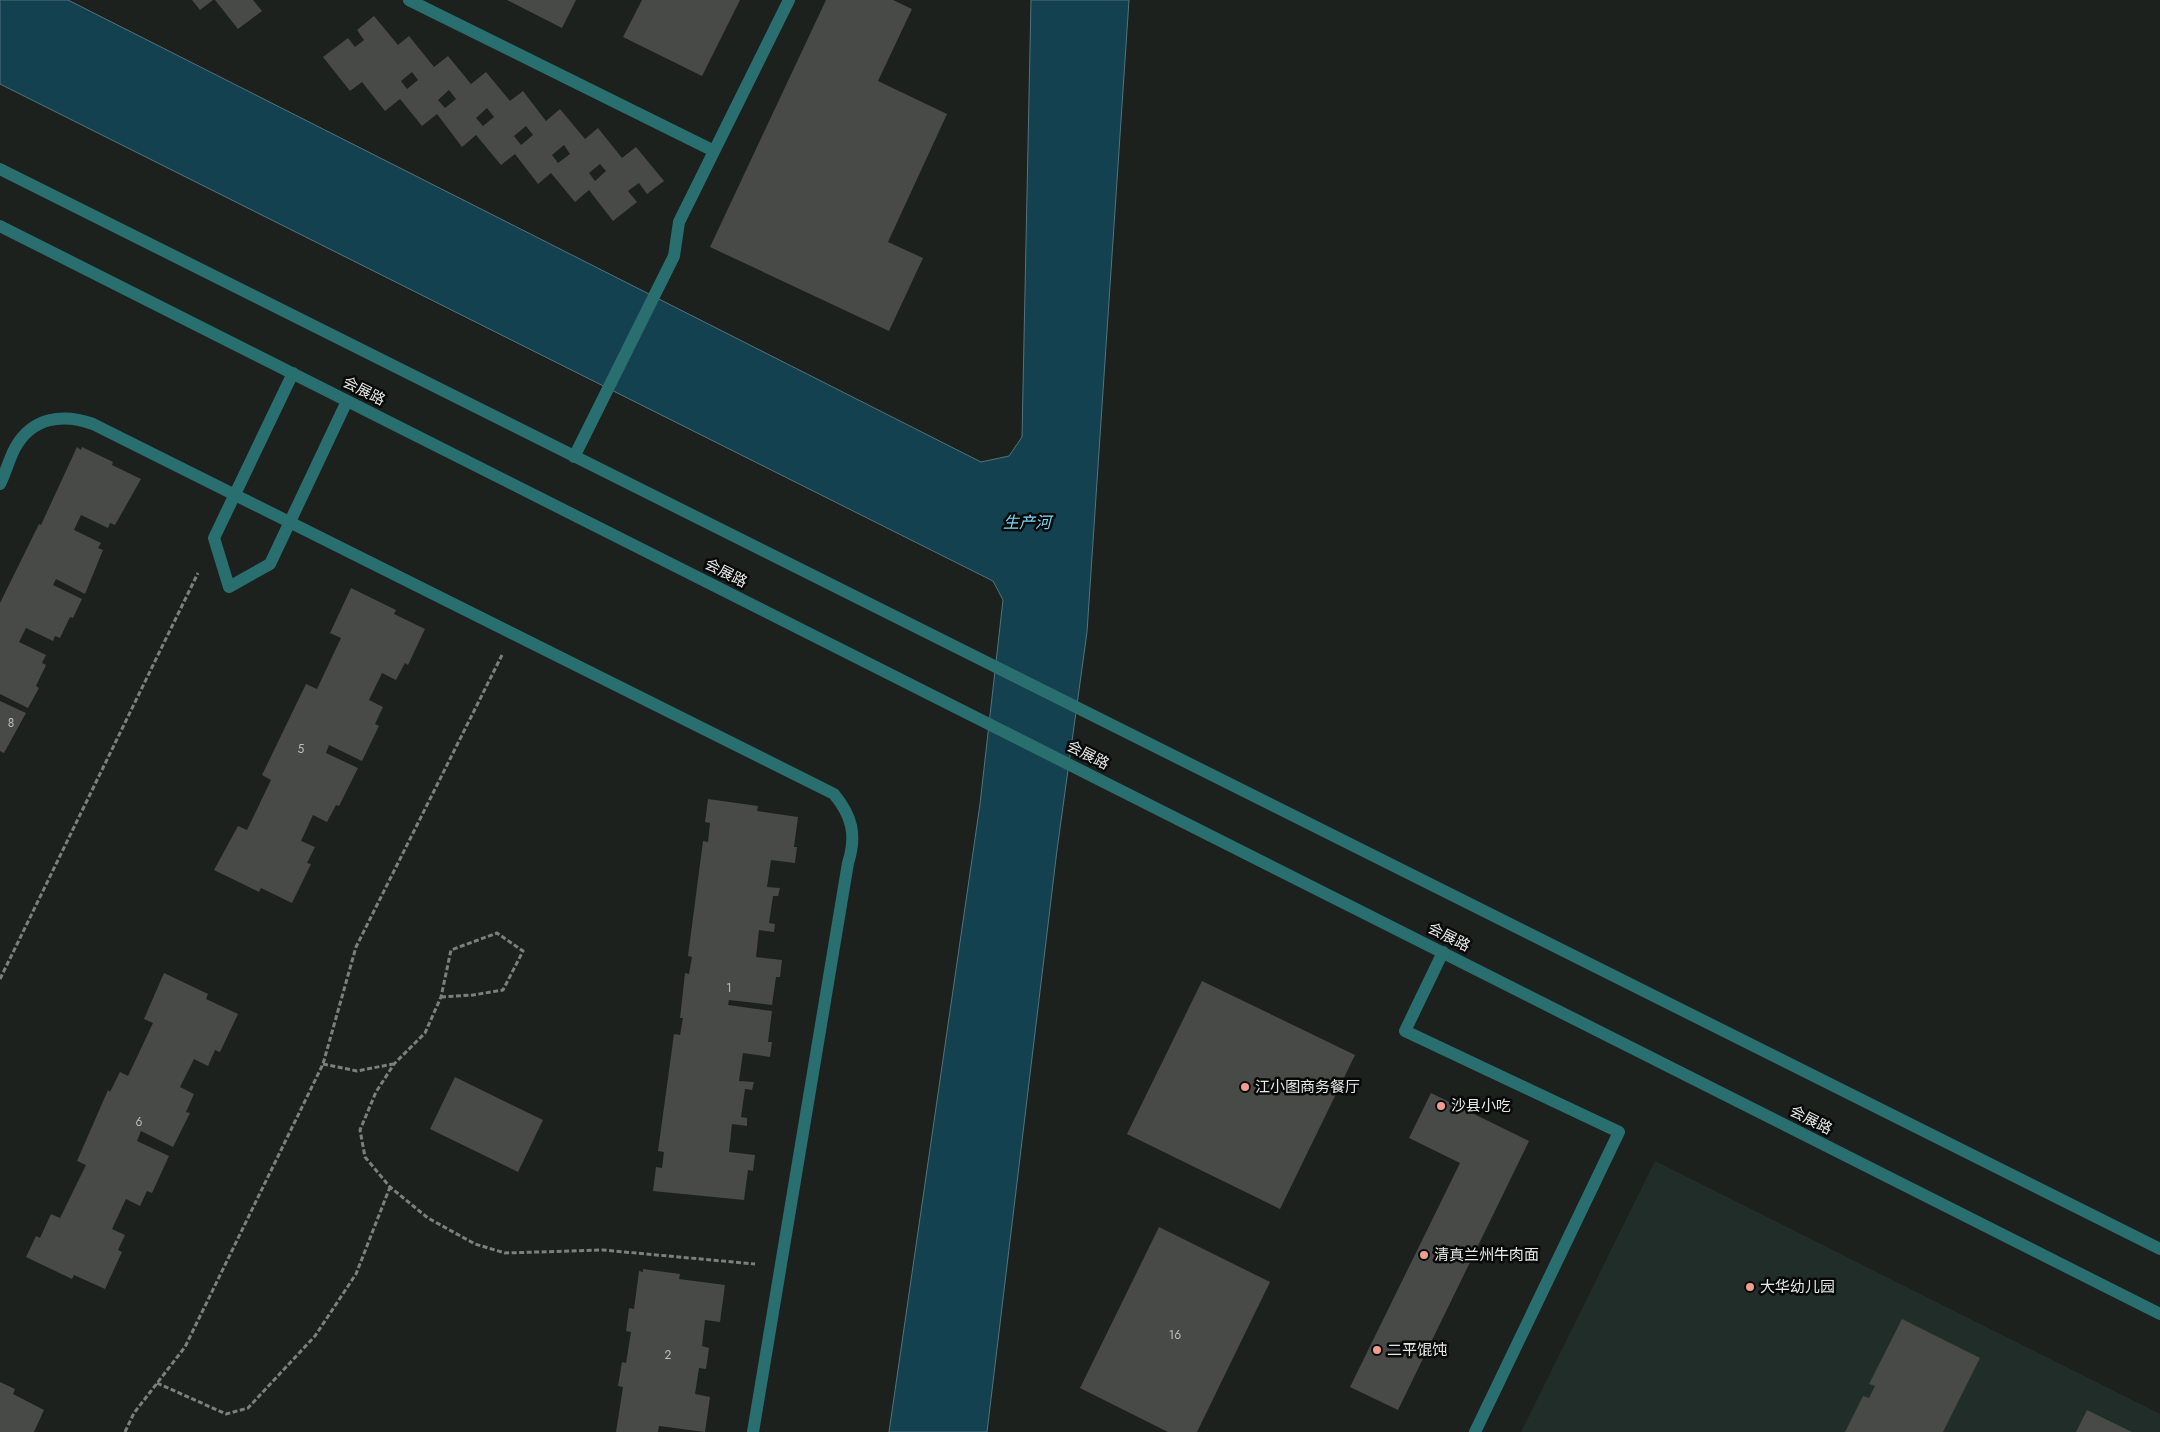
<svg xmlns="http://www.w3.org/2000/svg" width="2160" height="1432" font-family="Jost,'Noto Sans SC',sans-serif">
<rect width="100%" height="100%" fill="#1c211e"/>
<!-- built -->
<path fill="#212d28" d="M1655 1161 2160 1414V1432H1521Z"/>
<!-- water -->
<path fill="#144150" stroke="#53737d" d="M0 0H68L981 462 1009 456 1022 437 1031 0H1129L1087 632 1057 850 987 1432H889L980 804 1003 600 993 581 0 84Z"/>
<!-- building -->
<path fill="#474a46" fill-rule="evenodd" d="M192 0H213L200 10Z
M215 0H253L262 11 238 29Z
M507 0H576L562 28Z
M642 0H740L702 76 623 37Z
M826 0H893L912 9 878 81 947 114 888 242 923 258 889 331 710 247Z
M374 16 398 45 409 36 434 67 448 56 471 84 486 72 510 101 523 91 546 121 560 109 585 139 598 128 622 158 636 147 664 181 647 194 639 183 628 191 637 202 613 221 589 190 575 202 551 173 538 184 515 154 501 165 476 135 462 147 437 114 422 126 400 99 385 111 362 82 350 91 323 57 348 38 355 47 364 40 357 30ZM412 72 418 80 407 89 401 81ZM449 90 456 99 445 108 438 100ZM487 108 494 117 483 126 476 118ZM526 126 533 135 521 145 514 136ZM564 145 570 154 558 163 552 155ZM600 164 606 171 595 181 589 173Z
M77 447 81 450 82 447 113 462 112 465 141 479 115 525 110 523 108 528 81 515 74 530 101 543 98 548 103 550 85 594 56 579 53 585 82 599 73 618 70 617 60 638 55 636 53 641 26 628 19 642 46 655 42 663 46 665 36 686 39 688 28 708 0 694V603L39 524 41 525Z
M351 588 396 610 394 614 425 629 408 665 405 663 396 680 382 673 369 700 383 707 375 724 379 726 362 761 329 745 326 753 358 768 339 806 336 805 327 822 313 815 301 841 315 847 307 863 311 864 292 903 261 888 259 892 214 870 238 826 247 830 271 780 262 775 306 684 317 689 341 638 330 633Z
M0 701 26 713 4 753 0 751Z
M708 799 758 806 757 811 798 817 794 847H797L795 863 771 860 767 887 780 888 778 896H773L769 923 775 924 774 932 759 930 756 957 782 960 780 977H776L772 1005 729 1000 728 1005 772 1011 768 1042H772L770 1057 743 1053 739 1081 754 1082 752 1090 745 1089 741 1117 747 1118V1126L732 1124 729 1152 755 1155 753 1171 748 1170 744 1200 653 1191 656 1167 662 1168 664 1152 658 1151 674 1034 680 1035 683 1018H680L685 973 689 974 692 957 688 956 703 841 708 842 710 823 705 822Z
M164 973 208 994 206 999 238 1014 220 1052 215 1050 208 1066 194 1059 180 1087 194 1094 186 1112 190 1113 173 1147 141 1131 137 1141 169 1156 152 1193 147 1191 140 1206 126 1199 112 1229 125 1235 118 1250 122 1252 105 1289 74 1275 72 1279 26 1257 36 1236 40 1238 51 1214 60 1218 86 1165 77 1161 108 1090 110 1092 120 1072 128 1076 153 1023 144 1019Z
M1202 981 1355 1055 1280 1209 1127 1134Z
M455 1077 543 1120 518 1172 430 1129Z
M1431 1093 1529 1141 1398 1410 1350 1387 1460 1163 1409 1138Z
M1159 1227 1270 1282 1197 1432H1168L1080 1388Z
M643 1269 680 1274 679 1279 725 1285 720 1322 705 1320 702 1346 709 1348 706 1369 699 1368 695 1394 710 1397 705 1432 659 1426 658 1432H616L623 1387 618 1386 622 1362 626 1363 631 1332 626 1331 629 1308 634 1309 639 1271 643 1272Z
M1902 1319 1980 1358 1943 1432H1845L1863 1396 1869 1398 1875 1386 1869 1384Z
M0 1382 15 1389 13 1394 44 1410 34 1432H0Z
M2087 1410 2132 1432H2076Z"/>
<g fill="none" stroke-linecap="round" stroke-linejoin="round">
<!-- path -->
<path stroke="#7b7f7d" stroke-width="3" stroke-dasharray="5 2.5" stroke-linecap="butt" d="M0 979 198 573
M441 997 473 995 503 990 523 951 497 933 451 950 441 997 425 1033 394 1064 376 1092 360 1130 365 1157 390 1187 428 1218 475 1244 505 1253 603 1250 755 1264
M323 1064 357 1071 393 1064
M157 1383 226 1414 248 1408 315 1336 356 1274 390 1187
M125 1432 134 1413 185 1347 323 1064 356 947 502 655"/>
<!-- minor -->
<path stroke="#2a6f70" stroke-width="12" d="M409 0 714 151
M0 169 2160 1249
M0 226 2160 1314
M293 373 214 538 229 587 270 564 347 401
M574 457 674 256 679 222 789 0
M0 484C6 472 9 459 15 448 32 417 63 413 93 424L834 794C852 816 857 835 848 863L753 1432
M1443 952 1405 1031 1619 1132 1475 1432"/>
</g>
<!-- markers -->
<g fill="#f59c90" stroke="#080a09" stroke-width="2">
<circle cx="1245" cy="1087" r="5"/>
<circle cx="1441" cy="1106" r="5"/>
<circle cx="1424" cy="1255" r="5"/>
<circle cx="1750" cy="1287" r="5"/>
<circle cx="1377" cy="1350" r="5"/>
</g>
<g text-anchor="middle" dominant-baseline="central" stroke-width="5" stroke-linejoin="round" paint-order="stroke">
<!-- number labels -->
<g font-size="12" fill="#bec0bf">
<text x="11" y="723">8</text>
<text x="301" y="749">5</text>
<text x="729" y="988">1</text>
<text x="139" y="1122">6</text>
<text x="1175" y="1335">16</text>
<text x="668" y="1355">2</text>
</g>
<!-- street labels -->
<g font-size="15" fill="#e5e8e7" stroke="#080a09">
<text transform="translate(364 391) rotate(27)">会展路</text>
<text transform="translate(726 573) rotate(27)">会展路</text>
<text transform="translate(1088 755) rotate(27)">会展路</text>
<text transform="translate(1449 937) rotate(27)">会展路</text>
<text transform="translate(1811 1120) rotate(27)">会展路</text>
</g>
<!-- poi labels -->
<g font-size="15" fill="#e5e8e7" stroke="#080a09" text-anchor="start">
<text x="1255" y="1087">江小图商务餐厅</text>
<text x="1451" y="1106">沙县小吃</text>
<text x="1434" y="1255">清真兰州牛肉面</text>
<text x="1760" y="1287">大华幼儿园</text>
<text x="1387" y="1350">二平馄饨</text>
</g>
<!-- water labels -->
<g font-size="16" font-style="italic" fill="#7dd5f7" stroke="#080a09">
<text x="1027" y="522">生产河</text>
</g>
</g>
</svg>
